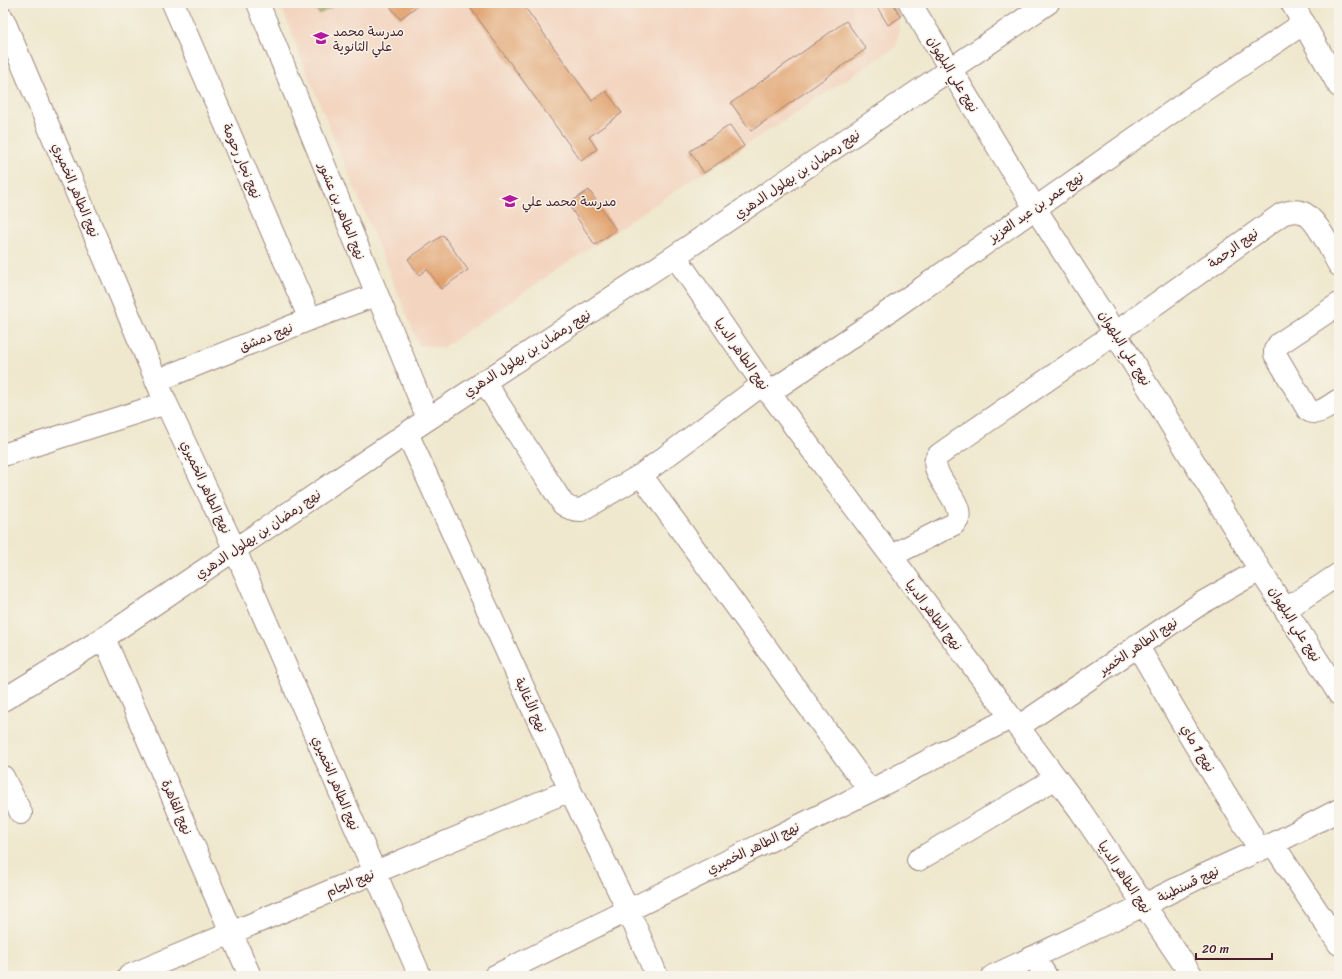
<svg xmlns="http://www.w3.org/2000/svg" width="1342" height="979" font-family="Sriracha,'Playpen Sans Arabic',sans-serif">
<rect width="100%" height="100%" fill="#f7f3e8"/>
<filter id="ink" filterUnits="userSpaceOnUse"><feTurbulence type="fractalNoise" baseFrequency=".025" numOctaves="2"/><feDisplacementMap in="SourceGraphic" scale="8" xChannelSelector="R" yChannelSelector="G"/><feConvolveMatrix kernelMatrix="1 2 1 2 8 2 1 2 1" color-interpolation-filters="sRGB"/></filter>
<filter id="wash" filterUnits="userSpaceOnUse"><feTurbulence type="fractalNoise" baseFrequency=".012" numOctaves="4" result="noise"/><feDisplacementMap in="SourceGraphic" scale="16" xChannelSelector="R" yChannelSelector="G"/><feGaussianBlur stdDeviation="0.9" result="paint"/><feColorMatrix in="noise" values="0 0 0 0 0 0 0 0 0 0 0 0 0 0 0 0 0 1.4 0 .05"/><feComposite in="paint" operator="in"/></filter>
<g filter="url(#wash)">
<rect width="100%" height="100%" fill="#efe8ce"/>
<!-- built -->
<path fill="#f3d4bf" d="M280 3H893L901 17 896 47 616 230 442 348 419 345 306 70Z"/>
<!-- green -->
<path fill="#a3c067" stroke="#767049" d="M313 3H339L319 14Z"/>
<g id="blocks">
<!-- building -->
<path fill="#e1a16d" d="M393 3H421L400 19 390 6Z
M473 3H522L592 101 606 91 622 113 589 137 597 149 581 161 469 6Z
M884 3H893L901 17 888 25 877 7Z
M846 21 866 49 751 131 731 103Z
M730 125 744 146 704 173 690 151Z
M589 190 616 230 595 245 568 204Z
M443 235 468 270 441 289 427 269 419 275 408 259Z"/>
</g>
</g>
<g filter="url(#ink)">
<use href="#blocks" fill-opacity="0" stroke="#9c847c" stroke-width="1"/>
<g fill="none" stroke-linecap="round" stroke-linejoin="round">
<defs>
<path id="minor" d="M173 3 310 319
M258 3 428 419
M910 3 1035 208 1115 333 1260 570 1339 694
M1292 3 1339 86
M3 19 166 403 235 550 420 976
M675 256 763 384 1080 810 1192 976
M1339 304 1279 344 1275 350V354L1308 410C1318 417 1330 405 1339 400
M156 381 310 319 376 295
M484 381 563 504C569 509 574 510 581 510L641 475 763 384
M769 393 878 319 1182 105 1304 23
M407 433 570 790 628 910 657 976
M3 455 166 403
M641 475 870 791
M891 556 954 524C954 524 958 519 958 519 964 501 927 473 937 457 939 454 944 452 947 449L1115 333 1282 214C1288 212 1294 210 1301 212 1316 216 1331 251 1339 265
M1286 609 1339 574
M104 638 250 976
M1137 645 1194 743 1260 850
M3 700 104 638 407 433 675 256 1048 3
M1018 727 1200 604 1260 570
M3 777 21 813
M1273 844 1339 944
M918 860 1056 778
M1034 957 1046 976
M129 976 570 790
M495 976 870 791 1010 718
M993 976 1144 905 1202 876 1273 844 1339 810"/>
</defs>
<!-- minor casing -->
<use href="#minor" stroke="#9c847c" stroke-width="24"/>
<!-- minor -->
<use href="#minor" stroke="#fff" stroke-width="22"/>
</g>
</g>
<!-- icons -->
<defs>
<symbol id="school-bare" viewBox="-9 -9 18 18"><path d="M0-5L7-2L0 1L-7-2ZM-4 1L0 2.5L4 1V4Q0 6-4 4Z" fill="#b5179e" stroke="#f7f3e8" stroke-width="2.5" paint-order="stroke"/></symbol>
</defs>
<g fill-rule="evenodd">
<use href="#school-bare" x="310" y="27" width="22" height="22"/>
<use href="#school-bare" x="499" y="190" width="22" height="22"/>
</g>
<g text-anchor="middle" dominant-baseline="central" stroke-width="3" stroke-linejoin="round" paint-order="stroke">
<!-- poi labels -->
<g font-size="13" fill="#4a1f2b" stroke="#f7f3e8" text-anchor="start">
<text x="333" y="31">مدرسة محمد<tspan x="333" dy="15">علي الثانوية</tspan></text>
<text x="522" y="201">مدرسة محمد علي</text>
</g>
<!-- street labels -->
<g font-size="13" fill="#4a1f2b" stroke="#f7f3e8">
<text transform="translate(953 74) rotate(59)">نهج علي البلهوان</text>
<text transform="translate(242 161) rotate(67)">نهج نجار رحومة</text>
<text transform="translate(797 174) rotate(-34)">نهج رمضان بن بهلول الدهري</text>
<text transform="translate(76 190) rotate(67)">نهج الطاهر الخميري</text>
<text transform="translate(1036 207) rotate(-35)">نهج عمر بن عبد العزيز</text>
<text transform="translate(342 211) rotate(68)">نهج الطاهر بن عشور</text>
<text transform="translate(1233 248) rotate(-36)">نهج الرحمة</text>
<text transform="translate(266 337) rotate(-22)">نهج دمشق</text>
<text transform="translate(1125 348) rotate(58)">نهج علي البلهوان</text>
<text transform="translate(527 353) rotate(-33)">نهج رمضان بن بهلول الدهري</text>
<text transform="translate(742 354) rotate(55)">نهج الطاهر الدبيا</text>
<text transform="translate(206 487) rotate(65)">نهج الطاهر الخميري</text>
<text transform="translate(258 534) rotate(-34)">نهج رمضان بن بهلول الدهري</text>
<text transform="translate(934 615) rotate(53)">نهج الطاهر الدبيا</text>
<text transform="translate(1295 624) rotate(58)">نهج علي البلهوان</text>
<text transform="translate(1138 646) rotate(-34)">نهج الطاهر الخمير</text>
<text transform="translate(531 705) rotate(65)">نهج الأغالبة</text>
<text transform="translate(1198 748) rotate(59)">نهج 1 ماي</text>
<text transform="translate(336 783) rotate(67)">نهج الطاهر الخميري</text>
<text transform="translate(177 807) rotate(67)">نهج القاهرة</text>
<text transform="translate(753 848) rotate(-26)">نهج الطاهر الخميري</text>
<text transform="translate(1125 877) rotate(56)">نهج الطاهر الدبيا</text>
<text transform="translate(350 883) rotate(-23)">نهج الجام</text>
<text transform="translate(1188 884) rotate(-26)">نهج قسنطينة</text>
</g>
</g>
<!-- margin -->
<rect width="1342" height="979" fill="none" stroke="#f7f3e8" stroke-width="16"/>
<!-- scale -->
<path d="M1196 953v6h76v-6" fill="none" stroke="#4a1f2b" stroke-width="2"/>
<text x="1202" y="953" font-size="12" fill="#4a1f2b" stroke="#f7f3e8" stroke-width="3" paint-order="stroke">20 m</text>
</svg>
